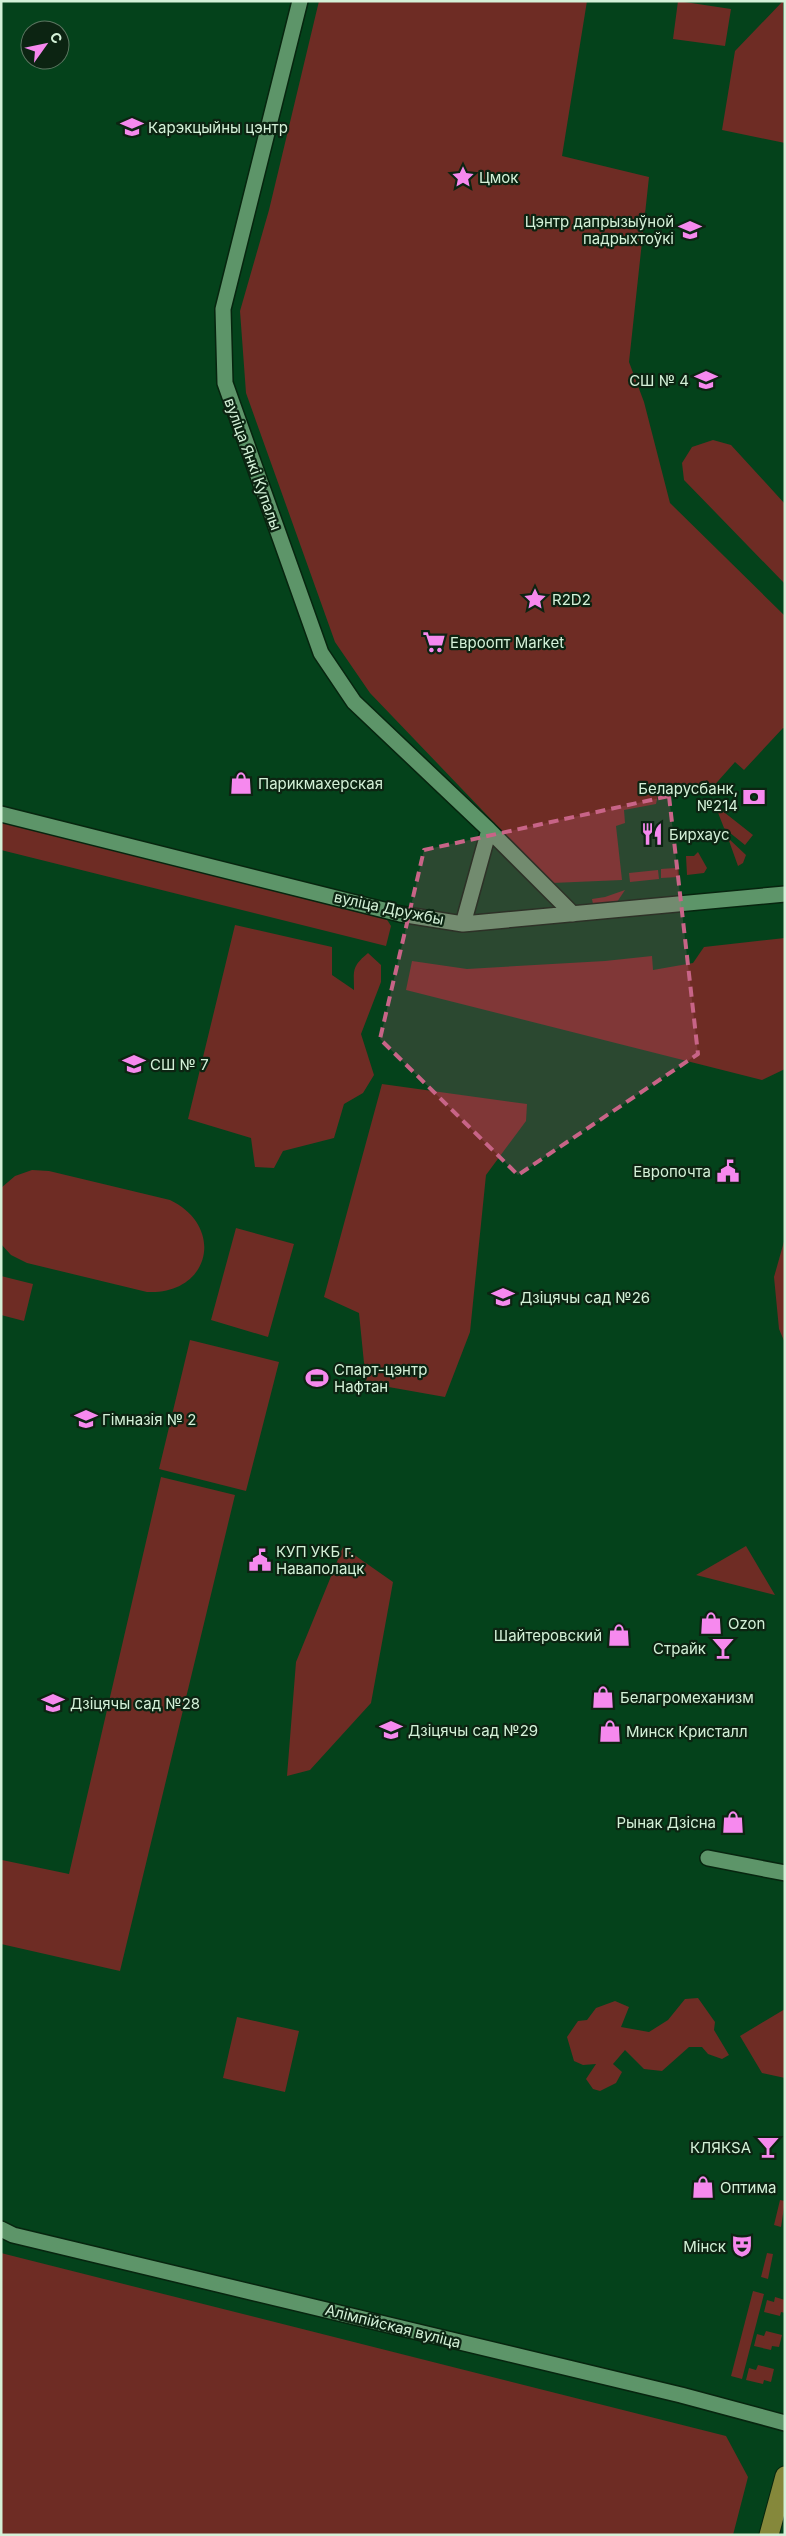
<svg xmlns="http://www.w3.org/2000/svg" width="786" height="2536" font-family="Inter,sans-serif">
<rect width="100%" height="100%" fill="#04421b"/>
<!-- green -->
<path fill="#6e2c24" d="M319 1H587L562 156 649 177 629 362 644 402 670 503 785 616V729L783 728 744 770 735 762 711 789 658 795 656 804 624 810 625 823 616 826 622 880 552 883 370 693 335 642 246 393 240 311 269 210Z
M678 1 731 9 725 46 673 39Z
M783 1 785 143 722 130 735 51Z
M713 440 731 445 785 504V584L684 480 682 463 692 447Z
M715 805 753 835 745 845 724 828Z
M1 822 386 918 391 926 386 946 1 850Z
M728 838 746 855 743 863 738 866Z
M698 852 707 868 704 873 687 875 686 856H694Z
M675 861H678L679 877 661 878V869L675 868Z
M658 870 659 879 630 882 629 873Z
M625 890 615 905 594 909 592 899 605 897Z
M235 925 332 947V975L354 990C354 971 351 967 368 953L381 965V982L361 1034 374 1075 363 1093 344 1104 334 1138 283 1151 274 1168 255 1167 251 1138 188 1119Z
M785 938V1069L762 1080 406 990 412 961 467 969 605 961 652 956 653 970 693 963 704 947Z
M382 1084 527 1104 526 1121 486 1175 470 1332 445 1397 366 1383 359 1313 324 1297Z
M32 1170 49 1171 170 1200C226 1227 210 1295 147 1292L27 1263 11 1255 1 1244V1188L15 1176Z
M236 1228 294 1244 268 1337 211 1320Z
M785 1238V1343L779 1329 774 1277Z
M1 1276 33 1284 24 1321 1 1315Z
M190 1340 279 1362 246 1491 159 1469Z
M161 1477 235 1495 120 1971 1 1944V1863L2 1860 69 1874Z
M746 1546 775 1595 696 1575Z
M343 1547 393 1582 371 1703 310 1770 287 1776 296 1662Z
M698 1998 715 2022 714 2030 729 2055 722 2059 708 2054 702 2047H689L662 2071 644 2069 625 2050 613 2064 622 2072 616 2083 600 2091 593 2089 586 2079 596 2064 583 2065 574 2061 567 2037 578 2021 587 2020 596 2008 615 2001 629 2007 621 2027 649 2032 668 2020 685 1999Z
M785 2009V2078L762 2073 740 2036Z
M237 2017 299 2031 285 2092 223 2078Z
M780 2200 785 2201 781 2227 774 2225Z
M1 2253 726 2436 748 2477 733 2535H1Z
M767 2253 773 2254 768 2279 761 2277Z
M753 2291 764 2294 742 2379 731 2376Z
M775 2297 785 2300V2313L781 2312 780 2316 764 2312 767 2300 774 2302Z
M766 2331 782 2335 779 2347 772 2346 771 2350 754 2346 757 2334 764 2336Z
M758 2365 774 2369 771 2382 764 2380 763 2384 746 2380 749 2368 756 2370Z"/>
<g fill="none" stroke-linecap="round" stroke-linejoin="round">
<defs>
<path id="minor" d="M300 1 223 309 225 383 321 653 354 702 489 830 573 914
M1 814 400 914 463 924 785 894
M463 924 489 830
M708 1858 785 1873
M1 2229 13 2235 681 2395 785 2423"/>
<path id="major" d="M769 2535 785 2476"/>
</defs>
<!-- minor casing -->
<use href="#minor" stroke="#07250f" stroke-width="18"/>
<!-- major casing -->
<use href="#major" stroke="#07250f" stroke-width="21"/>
<!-- minor -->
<use href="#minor" stroke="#5d9569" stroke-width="15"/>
<!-- major -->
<use href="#major" stroke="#85883b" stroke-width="19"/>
</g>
<!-- marked area -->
<path fill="#c86487" fill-opacity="0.2" stroke="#c86487" stroke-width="4" stroke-dasharray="10 6" stroke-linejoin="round" d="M669 796 698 1054 518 1175 380 1039 424 850Z"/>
<!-- icons -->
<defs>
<symbol id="school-bare" viewBox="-9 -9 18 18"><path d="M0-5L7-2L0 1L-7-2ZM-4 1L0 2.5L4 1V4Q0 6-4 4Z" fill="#f689ee" stroke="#0c2412" stroke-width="2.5" paint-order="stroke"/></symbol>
<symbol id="sight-bare" viewBox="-9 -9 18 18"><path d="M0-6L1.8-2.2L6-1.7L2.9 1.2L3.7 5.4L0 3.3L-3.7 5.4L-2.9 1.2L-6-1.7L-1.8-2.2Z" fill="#f689ee" stroke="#0c2412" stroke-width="2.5" paint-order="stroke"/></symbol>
<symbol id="supermarket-bare" viewBox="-9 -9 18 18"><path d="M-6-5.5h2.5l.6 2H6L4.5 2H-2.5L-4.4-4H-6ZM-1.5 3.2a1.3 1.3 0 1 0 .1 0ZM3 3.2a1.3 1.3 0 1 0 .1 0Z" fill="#f689ee" stroke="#0c2412" stroke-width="2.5" paint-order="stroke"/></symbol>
<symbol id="shop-bare" viewBox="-9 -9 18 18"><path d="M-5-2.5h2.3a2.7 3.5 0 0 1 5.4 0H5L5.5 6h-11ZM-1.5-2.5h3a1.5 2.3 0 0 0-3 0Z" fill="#f689ee" stroke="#0c2412" stroke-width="2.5" paint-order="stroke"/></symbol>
<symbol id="bank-bare" viewBox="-9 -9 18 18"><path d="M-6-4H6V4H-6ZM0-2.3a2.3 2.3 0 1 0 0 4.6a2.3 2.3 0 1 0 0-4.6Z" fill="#f689ee" stroke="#0c2412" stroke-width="2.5" paint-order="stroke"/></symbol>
<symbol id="restaurant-bare" viewBox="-9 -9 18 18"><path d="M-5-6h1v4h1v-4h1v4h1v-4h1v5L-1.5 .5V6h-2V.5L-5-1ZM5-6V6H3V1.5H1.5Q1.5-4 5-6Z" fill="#f689ee" stroke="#0c2412" stroke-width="2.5" paint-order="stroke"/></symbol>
<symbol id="civic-bare" viewBox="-9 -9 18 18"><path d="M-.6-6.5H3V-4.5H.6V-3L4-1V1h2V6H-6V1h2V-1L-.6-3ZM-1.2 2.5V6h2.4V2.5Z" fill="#f689ee" stroke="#0c2412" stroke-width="2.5" paint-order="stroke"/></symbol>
<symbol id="stadium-bare" viewBox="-9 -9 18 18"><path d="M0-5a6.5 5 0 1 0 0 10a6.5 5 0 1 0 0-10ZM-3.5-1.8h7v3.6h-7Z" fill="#f689ee" stroke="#0c2412" stroke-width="2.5" paint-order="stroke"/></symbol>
<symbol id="bar-bare" viewBox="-9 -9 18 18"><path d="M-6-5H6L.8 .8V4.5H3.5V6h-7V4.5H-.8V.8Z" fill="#f689ee" stroke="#0c2412" stroke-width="2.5" paint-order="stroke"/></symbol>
<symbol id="theatre-bare" viewBox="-9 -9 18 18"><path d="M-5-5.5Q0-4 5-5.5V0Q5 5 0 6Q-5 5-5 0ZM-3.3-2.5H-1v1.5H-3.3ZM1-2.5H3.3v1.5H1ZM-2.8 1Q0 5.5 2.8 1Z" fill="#f689ee" stroke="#0c2412" stroke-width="2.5" paint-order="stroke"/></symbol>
</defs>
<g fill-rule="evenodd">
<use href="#school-bare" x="116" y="111" width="32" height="32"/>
<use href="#sight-bare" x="447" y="161" width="32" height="32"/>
<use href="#school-bare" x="674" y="214" width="32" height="32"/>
<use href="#school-bare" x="690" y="364" width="32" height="32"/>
<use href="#sight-bare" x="519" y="583" width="32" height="32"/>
<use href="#supermarket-bare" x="418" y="626" width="32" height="32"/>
<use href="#shop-bare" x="225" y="767" width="32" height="32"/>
<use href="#bank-bare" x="738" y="781" width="32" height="32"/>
<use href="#restaurant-bare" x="636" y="818" width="32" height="32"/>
<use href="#school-bare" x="118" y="1048" width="32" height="32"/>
<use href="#civic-bare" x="712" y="1155" width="32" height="32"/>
<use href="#school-bare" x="487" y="1281" width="32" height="32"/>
<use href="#stadium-bare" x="301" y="1362" width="32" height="32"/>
<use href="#school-bare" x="70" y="1403" width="32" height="32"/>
<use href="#civic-bare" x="244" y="1544" width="32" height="32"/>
<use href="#shop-bare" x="695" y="1607" width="32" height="32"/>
<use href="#shop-bare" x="603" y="1619" width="32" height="32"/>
<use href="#bar-bare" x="707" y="1632" width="32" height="32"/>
<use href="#shop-bare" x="587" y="1681" width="32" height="32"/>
<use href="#school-bare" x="37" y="1687" width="32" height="32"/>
<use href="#school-bare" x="375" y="1714" width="32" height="32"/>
<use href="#shop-bare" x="594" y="1715" width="32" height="32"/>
<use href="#shop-bare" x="717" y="1806" width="32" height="32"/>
<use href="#bar-bare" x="752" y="2131" width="32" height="32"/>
<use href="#shop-bare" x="687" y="2171" width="32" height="32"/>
<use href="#theatre-bare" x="726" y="2230" width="32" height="32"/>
</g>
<g text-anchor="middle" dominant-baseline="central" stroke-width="4.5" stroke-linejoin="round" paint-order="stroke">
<!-- poi labels -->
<g font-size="15" fill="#d4f1d8" stroke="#0c2412" text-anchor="start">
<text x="148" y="127">Карэкцыйны цэнтр</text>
<text x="479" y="177">Цмок</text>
<text x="674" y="221" text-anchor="end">Цэнтр дапрызыўной<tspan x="674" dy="17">падрыхтоўкі</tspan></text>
<text x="689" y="380" text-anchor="end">СШ № 4</text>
<text x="552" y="599">R2D2</text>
<text x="450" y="642">Евроопт Market</text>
<text x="258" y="783">Парикмахерская</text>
<text x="738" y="788" text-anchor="end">Беларусбанк,<tspan x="738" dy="17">№214</tspan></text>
<text x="669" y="834">Бирхаус</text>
<text x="150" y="1064">СШ № 7</text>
<text x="711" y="1171" text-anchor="end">Европочта</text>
<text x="520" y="1297">Дзіцячы сад №26</text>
<text x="334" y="1369">Спарт-цэнтр<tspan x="334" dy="17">Нафтан</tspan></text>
<text x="102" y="1419">Гімназія № 2</text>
<text x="276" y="1551">КУП УКБ г.<tspan x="276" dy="17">Наваполацк</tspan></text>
<text x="728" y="1623">Ozon</text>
<text x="602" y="1635" text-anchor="end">Шайтеровский</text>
<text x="706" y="1648" text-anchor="end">Страйк</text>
<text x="620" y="1697">Белагромеханизм</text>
<text x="70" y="1703">Дзіцячы сад №28</text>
<text x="408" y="1730">Дзіцячы сад №29</text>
<text x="626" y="1731">Минск Кристалл</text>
<text x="716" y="1822" text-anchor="end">Рынак Дзісна</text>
<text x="751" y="2147" text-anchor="end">КЛЯКSА</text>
<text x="720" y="2187">Оптима</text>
<text x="726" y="2246" text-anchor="end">Мінск</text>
</g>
<!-- street labels -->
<g font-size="15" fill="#d4f1d8" stroke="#0c2412">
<text transform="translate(253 464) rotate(70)">вуліца Янкі Купалы</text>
<text transform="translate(389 908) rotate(12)">вуліца Дружбы</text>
<text transform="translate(393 2326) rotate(14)">Алімпійская вуліца</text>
</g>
</g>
<!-- border -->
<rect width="786" height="2536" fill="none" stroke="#d4f1d8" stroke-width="5"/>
<!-- north arrow -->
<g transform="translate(45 45) rotate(57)"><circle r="24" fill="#0c2412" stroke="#5c7661"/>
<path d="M0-4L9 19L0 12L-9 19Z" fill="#f689ee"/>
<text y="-8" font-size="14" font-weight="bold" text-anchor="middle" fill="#d4f1d8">С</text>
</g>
</svg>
